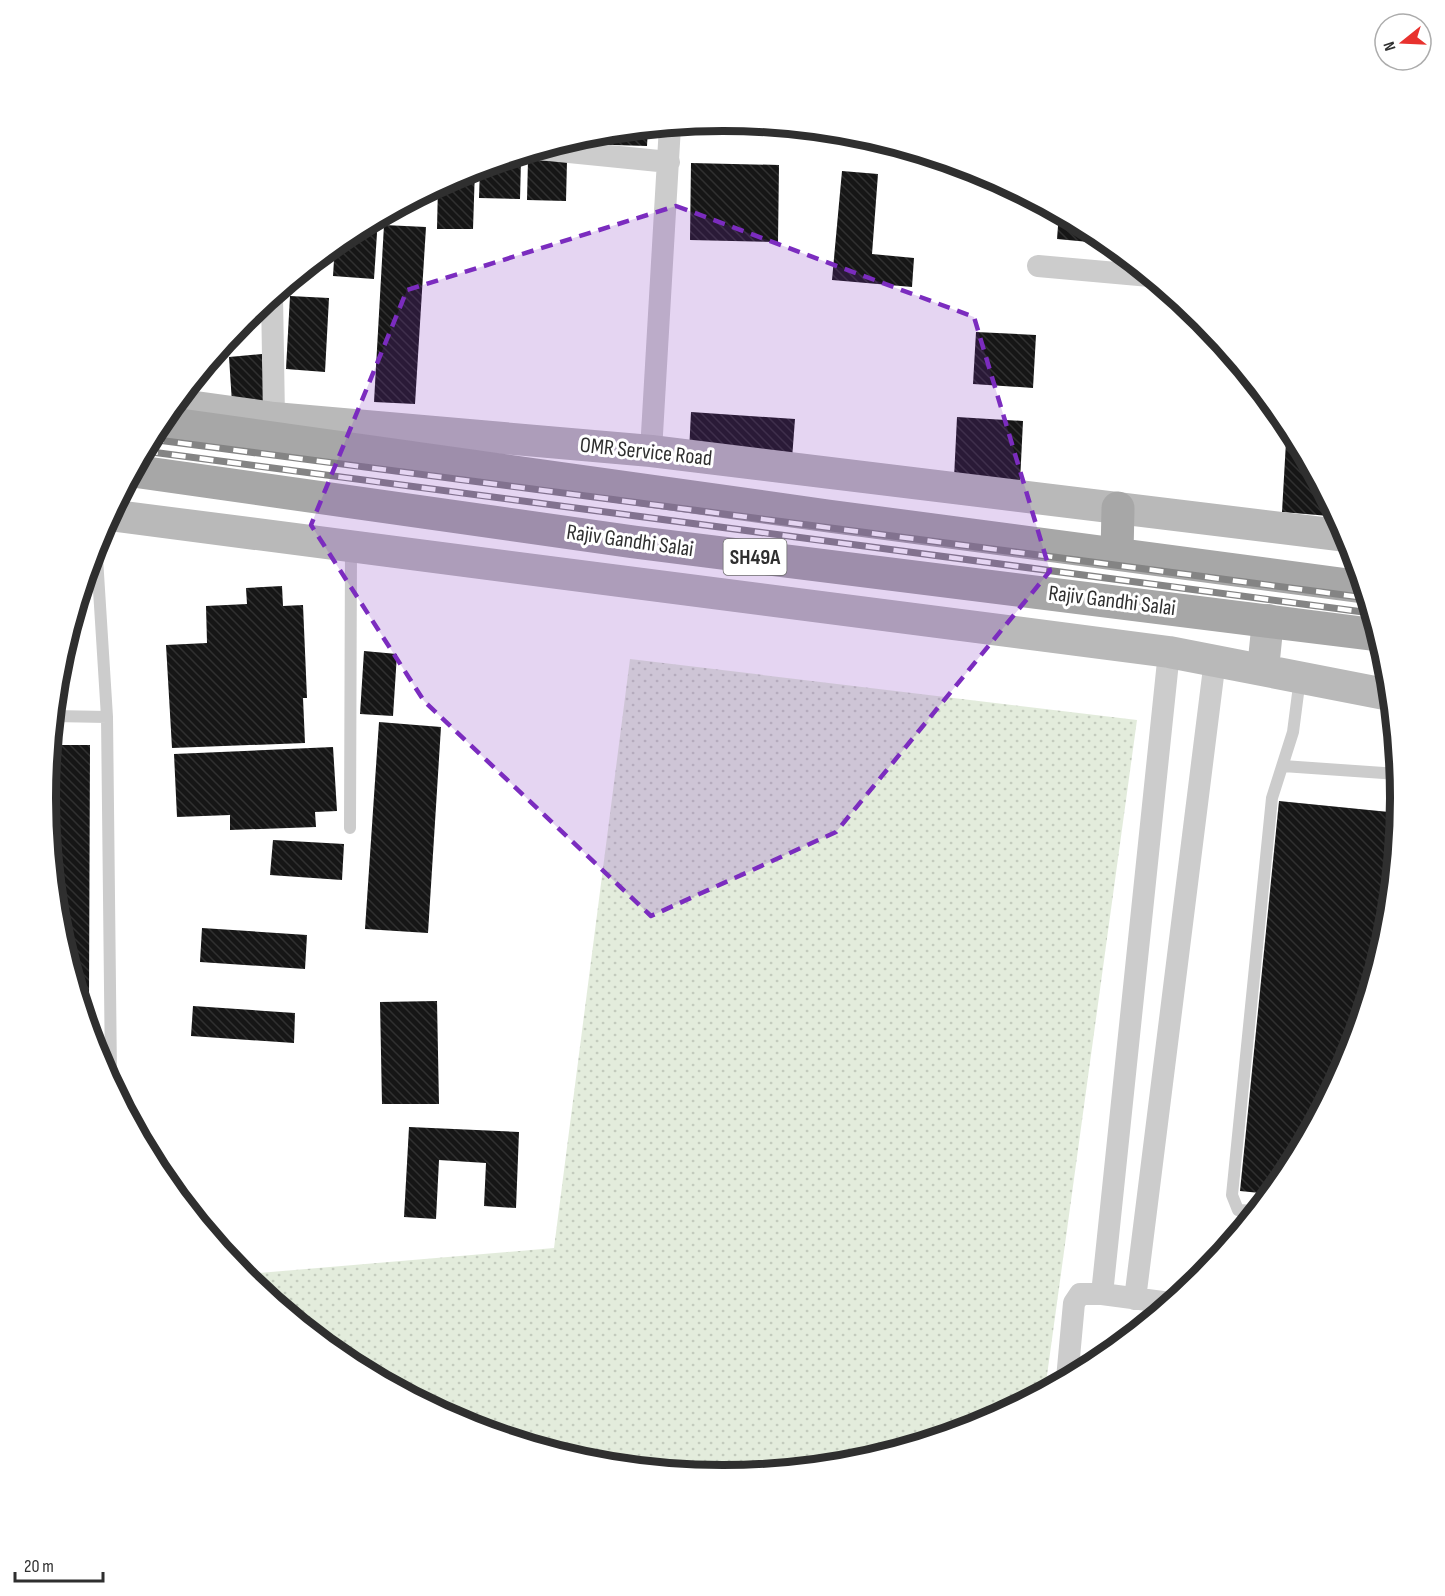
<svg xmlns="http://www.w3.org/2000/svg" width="1445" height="1596" font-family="'Sofia Sans Condensed',sans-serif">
<defs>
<pattern id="grass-dots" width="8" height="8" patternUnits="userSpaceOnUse" patternTransform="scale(1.5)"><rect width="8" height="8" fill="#e3ecdc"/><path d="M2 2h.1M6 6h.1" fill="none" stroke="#c3cbbd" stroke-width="1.8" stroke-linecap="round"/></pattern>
<pattern id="building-back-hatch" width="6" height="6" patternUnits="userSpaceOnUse" patternTransform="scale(1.5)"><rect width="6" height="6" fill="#161616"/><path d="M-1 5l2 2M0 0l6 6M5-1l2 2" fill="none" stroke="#303030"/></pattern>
</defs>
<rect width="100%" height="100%" fill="#fff"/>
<!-- grass -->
<path fill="url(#grass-dots)" d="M630 659 1137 720 1045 1390 981 1424 854 1463 722 1475 590 1462 463 1424 346 1361 258 1289 259 1273 554 1248Z"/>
<!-- building -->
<path fill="url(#building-back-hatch)" d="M732 121 783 126 782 135 754 133V130L731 128Z
M648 128 647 146 581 144 582 136 591 133Z
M795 128 843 132V136L795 133Z
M504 160H521L520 199 479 198 480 167Z
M528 160 567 161 566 201 527 200Z
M691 163 779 165 778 242 690 240Z
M475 169 473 229H437L438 185Z
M842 171 878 174 872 254 914 258 912 287 832 280Z
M1059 213 1099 235 1110 244 1057 239Z
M378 218 374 279 333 276 335 244Z
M384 225 426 227 415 404 374 402Z
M290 296 329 298 325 372 286 369Z
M976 332 1036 335 1033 388 973 384Z
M262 354 265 401 232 403 229 357Z
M691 412 795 419 792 459 689 452Z
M957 417 1023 421 1020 482 954 478Z
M1287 424 1330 504 1329 516 1282 512Z
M282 586 283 606 303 605 307 698H303L305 743 172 748 166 645 207 643 206 606 247 604 246 588Z
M364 651 397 654 393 716 360 714Z
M379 722 441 727 428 933 365 929Z
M50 745H90L89 1001H79L58 930 45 798Z
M333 747 337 811 315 812 316 827 230 830V815L177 817 174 754Z
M1279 801 1399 813 1387 931 1348 1058 1286 1175 1270 1194 1240 1191Z
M273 840 344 844 342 880 270 875Z
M202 928 307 935 305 969 200 962Z
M437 1001 439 1104H382L380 1002Z
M193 1006 295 1013 294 1043 191 1036Z
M409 1127 519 1132 516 1208 484 1206 486 1163 439 1160 436 1219 404 1217Z"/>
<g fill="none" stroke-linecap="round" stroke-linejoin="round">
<!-- lane -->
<path stroke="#ccc" stroke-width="12" d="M53 716 107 717 96 542
M107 717 111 1076H107
M1283 766 1398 774
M350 828 351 547
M1256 1211 1238 1210 1232 1195 1272 798 1293 732 1300 678"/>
<!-- street -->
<path stroke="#ccc" stroke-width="22" d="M539 149 669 162
M1038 266 1150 276
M272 295 274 418
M651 451 670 126
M1102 1294 1169 652
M1135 1299 1215 660
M1067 1379 1074 1303 1080 1294H1102L1170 1303"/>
<!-- secondary -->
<path stroke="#b9b9b9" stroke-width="32" d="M174 404 274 418 651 451 1347 536
M109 515 1169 652 1390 695
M1263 669 1268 620"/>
<!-- primary -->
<path stroke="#a7a7a7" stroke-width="33" d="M159 422 828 516 1363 587
M133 471 634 542 1378 635
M1117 554 1118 508"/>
<defs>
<path id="rail" d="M150 439 1367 598
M144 451 1371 613"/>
</defs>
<!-- rail casing -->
<use href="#rail" stroke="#848484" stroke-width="7"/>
<!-- rail -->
<use href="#rail" stroke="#fff" stroke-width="4.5" stroke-dasharray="14" stroke-linecap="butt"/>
</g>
<!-- marked area -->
<path fill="#7b2cbf" fill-opacity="0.2" stroke="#7b2cbf" stroke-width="4.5" stroke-dasharray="12 8" stroke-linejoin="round" d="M676 206 974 317 1050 571 836 832 651 916 424 701 311 525 407 290Z"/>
<g text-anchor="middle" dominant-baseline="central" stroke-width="6" stroke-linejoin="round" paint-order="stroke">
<!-- shield labels -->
<rect fill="#fff" stroke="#6d6d6d" stroke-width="1.5" x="723.5" y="539" width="63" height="36" rx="4.5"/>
<g font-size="21" font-weight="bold" fill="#2f2f2f">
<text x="755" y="557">SH49A</text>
</g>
<!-- street labels -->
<g font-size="22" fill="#2f2f2f" stroke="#fff">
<text transform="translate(646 452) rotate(6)">OMR Service Road</text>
<text transform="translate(630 541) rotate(8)">Rajiv Gandhi Salai</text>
<text transform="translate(1112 601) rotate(7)">Rajiv Gandhi Salai</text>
</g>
</g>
<!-- crop -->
<path d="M0 0H1445V1596H0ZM56 798a667 667 0 1 1 1334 0a667 667 0 1 1-1334 0Z" fill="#fff" fill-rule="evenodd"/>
<path fill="none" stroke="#2f2f2f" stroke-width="8" d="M56 798a667 667 0 1 1 1334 0a667 667 0 1 1-1334 0Z"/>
<!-- north arrow -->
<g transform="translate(1403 42) rotate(252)"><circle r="28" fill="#ffffff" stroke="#acacac" stroke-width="1.5"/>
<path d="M0-4.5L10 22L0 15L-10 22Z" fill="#e8322e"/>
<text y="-9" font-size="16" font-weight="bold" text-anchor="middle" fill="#2f2f2f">N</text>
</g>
<!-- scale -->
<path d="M15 1572v9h88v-9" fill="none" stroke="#2f2f2f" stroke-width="3"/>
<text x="24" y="1572" font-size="18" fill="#2f2f2f" stroke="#ffffff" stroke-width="4.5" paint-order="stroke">20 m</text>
</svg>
